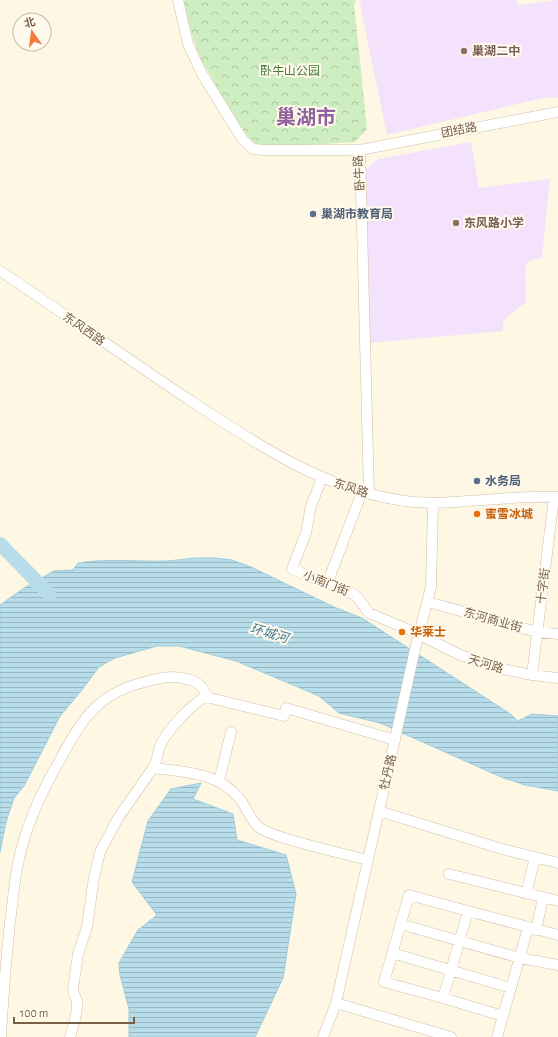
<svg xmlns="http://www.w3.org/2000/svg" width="558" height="1037" font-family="'Alegreya Sans','Noto Sans SC',sans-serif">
<defs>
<pattern id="park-crowns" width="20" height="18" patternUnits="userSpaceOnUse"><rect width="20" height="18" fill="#ceeec1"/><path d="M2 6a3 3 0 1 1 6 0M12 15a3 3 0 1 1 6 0" fill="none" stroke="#acc49f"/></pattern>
<pattern id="water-rules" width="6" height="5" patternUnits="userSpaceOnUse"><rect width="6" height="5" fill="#b7ddea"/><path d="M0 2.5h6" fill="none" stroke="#9ab6bf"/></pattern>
</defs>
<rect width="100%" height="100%" fill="#fef7e4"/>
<!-- education -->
<path fill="#f4e1fb" d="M362 0H517L518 5 558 0V98L547 97 387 135 360 4Z
M471 142 479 188 550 179 542 258 530 260 525 267 526 302 503 321V331L368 343 365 170 378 159Z"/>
<!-- park -->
<path fill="url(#park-crowns)" d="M182 0H356L354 4 367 129 355 142 270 147 256 144 248 137 241 127 201 60 192 35Z"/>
<!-- water -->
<path fill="url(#water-rules)" stroke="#9cccdd" d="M195 558H215L232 560 251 567 334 607 362 618 509 713 518 721 532 714 558 716V791L525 785 501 777 380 723 339 713 319 696 236 661 179 646H157L115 658 99 667 81 691 60 716 24 786 14 798 6 822 0 852V605L24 588 54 571 73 570 78 563C108 558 138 562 168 561 177 560 186 559 195 558Z
M201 783 193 799 233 814 237 840 286 855 296 894 283 978 255 1037H129V1009L120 975 119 963 138 930 157 915 132 882 148 821 171 789Z"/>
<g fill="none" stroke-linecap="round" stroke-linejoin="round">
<!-- river -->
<path stroke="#b7ddea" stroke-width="14" d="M0 544 50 595"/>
<defs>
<path id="minor" d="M178 0 188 44 202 74 243 140 253 149 264 150H360L369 494
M360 150 558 112
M0 271C65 314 129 360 194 403 259 446 326 490 405 501 426 504 446 503 467 501 498 499 528 496 558 497
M322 478 311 506 306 533 292 569 353 594 358 598 369 613 412 631 460 655 507 670 532 675 558 678
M327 584 362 492
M428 602 537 632 558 634
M532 675 554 497
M153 768C158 761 157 752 161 744 168 730 192 703 206 697L284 716 286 708 395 740
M219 781 231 732
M379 811 502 849 558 863
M449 874 558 901
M526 894 535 858
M400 924 520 958 558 965
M536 930 543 898
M392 953 511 988
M443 998 384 982 409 895 468 911
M336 1003 451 1037
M503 1016 443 998 468 911 558 935
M1 1037C3 999 6 960 10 922 13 901 14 880 19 859 26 827 40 795 56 767 78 727 93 695 141 683 151 680 162 677 173 677 187 678 204 681 206 697
M70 1037C73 1025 78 1015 77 1001 76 997 73 994 73 989L78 954 87 927 94 877 100 852 118 818 153 768C184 772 218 772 239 798 247 807 250 821 260 828 270 835 283 837 294 841 319 848 343 854 368 860
M323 1037 336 1003 416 645 431 587 433 504
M497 1037 528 928"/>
</defs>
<!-- minor casing -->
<use href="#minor" stroke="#d1bfa9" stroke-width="11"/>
<!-- minor -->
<use href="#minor" stroke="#fff" stroke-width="10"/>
</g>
<!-- markers -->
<g fill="#8d6e63" stroke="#fffaed" stroke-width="1.5">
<circle cx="464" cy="51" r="4"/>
<circle cx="456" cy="223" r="4"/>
</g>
<g fill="#5c6f8a" stroke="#fffaed" stroke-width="1.5">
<circle cx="313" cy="214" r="4"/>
<circle cx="477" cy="481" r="4"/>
</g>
<g fill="#e8710a" stroke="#fffaed" stroke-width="1.5">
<circle cx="477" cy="514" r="4"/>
<circle cx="402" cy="632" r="4"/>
</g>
<g text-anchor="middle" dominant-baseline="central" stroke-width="4" stroke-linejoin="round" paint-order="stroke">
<!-- education labels -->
<g font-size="12" font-weight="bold" fill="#785e54" stroke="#fffaed" text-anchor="start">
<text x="472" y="51">巢湖二中</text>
<text x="464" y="223">东风路小学</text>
</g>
<!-- park labels -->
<g font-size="12" fill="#477a3b" stroke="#fffaed">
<text x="290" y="71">卧牛山公园</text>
</g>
<!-- street labels -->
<g font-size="12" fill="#7a5f47" stroke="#fffaed">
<text transform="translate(459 130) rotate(-11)">团结路</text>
<text transform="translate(359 173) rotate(-94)">卧牛路</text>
<text transform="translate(84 329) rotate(35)">东风西路</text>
<text transform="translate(351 488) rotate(18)">东风路</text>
<text transform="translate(326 583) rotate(22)">小南门街</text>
<text transform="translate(543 586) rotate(-83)">十字街</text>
<text transform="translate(493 620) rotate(16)">东河商业街</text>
<text transform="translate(486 664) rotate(17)">天河路</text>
<text transform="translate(388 772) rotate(-77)">牡丹路</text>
</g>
<!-- service labels -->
<g font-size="12" font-weight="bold" fill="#4e5e75" stroke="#fffaed" text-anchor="start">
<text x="321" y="214">巢湖市教育局</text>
<text x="485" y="481">水务局</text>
</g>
<!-- food labels -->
<g font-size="12" font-weight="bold" fill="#c56008" stroke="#fffaed" text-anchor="start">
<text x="485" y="514">蜜雪冰城</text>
<text x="410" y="632">华莱士</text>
</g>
<!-- water labels -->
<g font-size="13" font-style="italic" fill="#3e7990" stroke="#fffaed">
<text transform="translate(269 634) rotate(16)">环城河</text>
</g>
<!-- town labels -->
<g font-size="20" font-weight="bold" fill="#90629e" stroke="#fffaed">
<text x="306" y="118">巢湖市</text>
</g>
</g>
<!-- north arrow -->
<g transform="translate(32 32) rotate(346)"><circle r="19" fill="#fffaed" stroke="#cabcab"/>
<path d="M0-3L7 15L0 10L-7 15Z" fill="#f47b3e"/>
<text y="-6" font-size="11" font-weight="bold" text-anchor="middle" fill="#7a5f47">北</text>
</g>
<!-- scale -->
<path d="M14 1017v6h120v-6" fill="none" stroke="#7a5f47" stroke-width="2"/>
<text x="20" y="1017" font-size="12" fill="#7a5f47" stroke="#fffaed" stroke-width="3" paint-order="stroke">100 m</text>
</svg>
